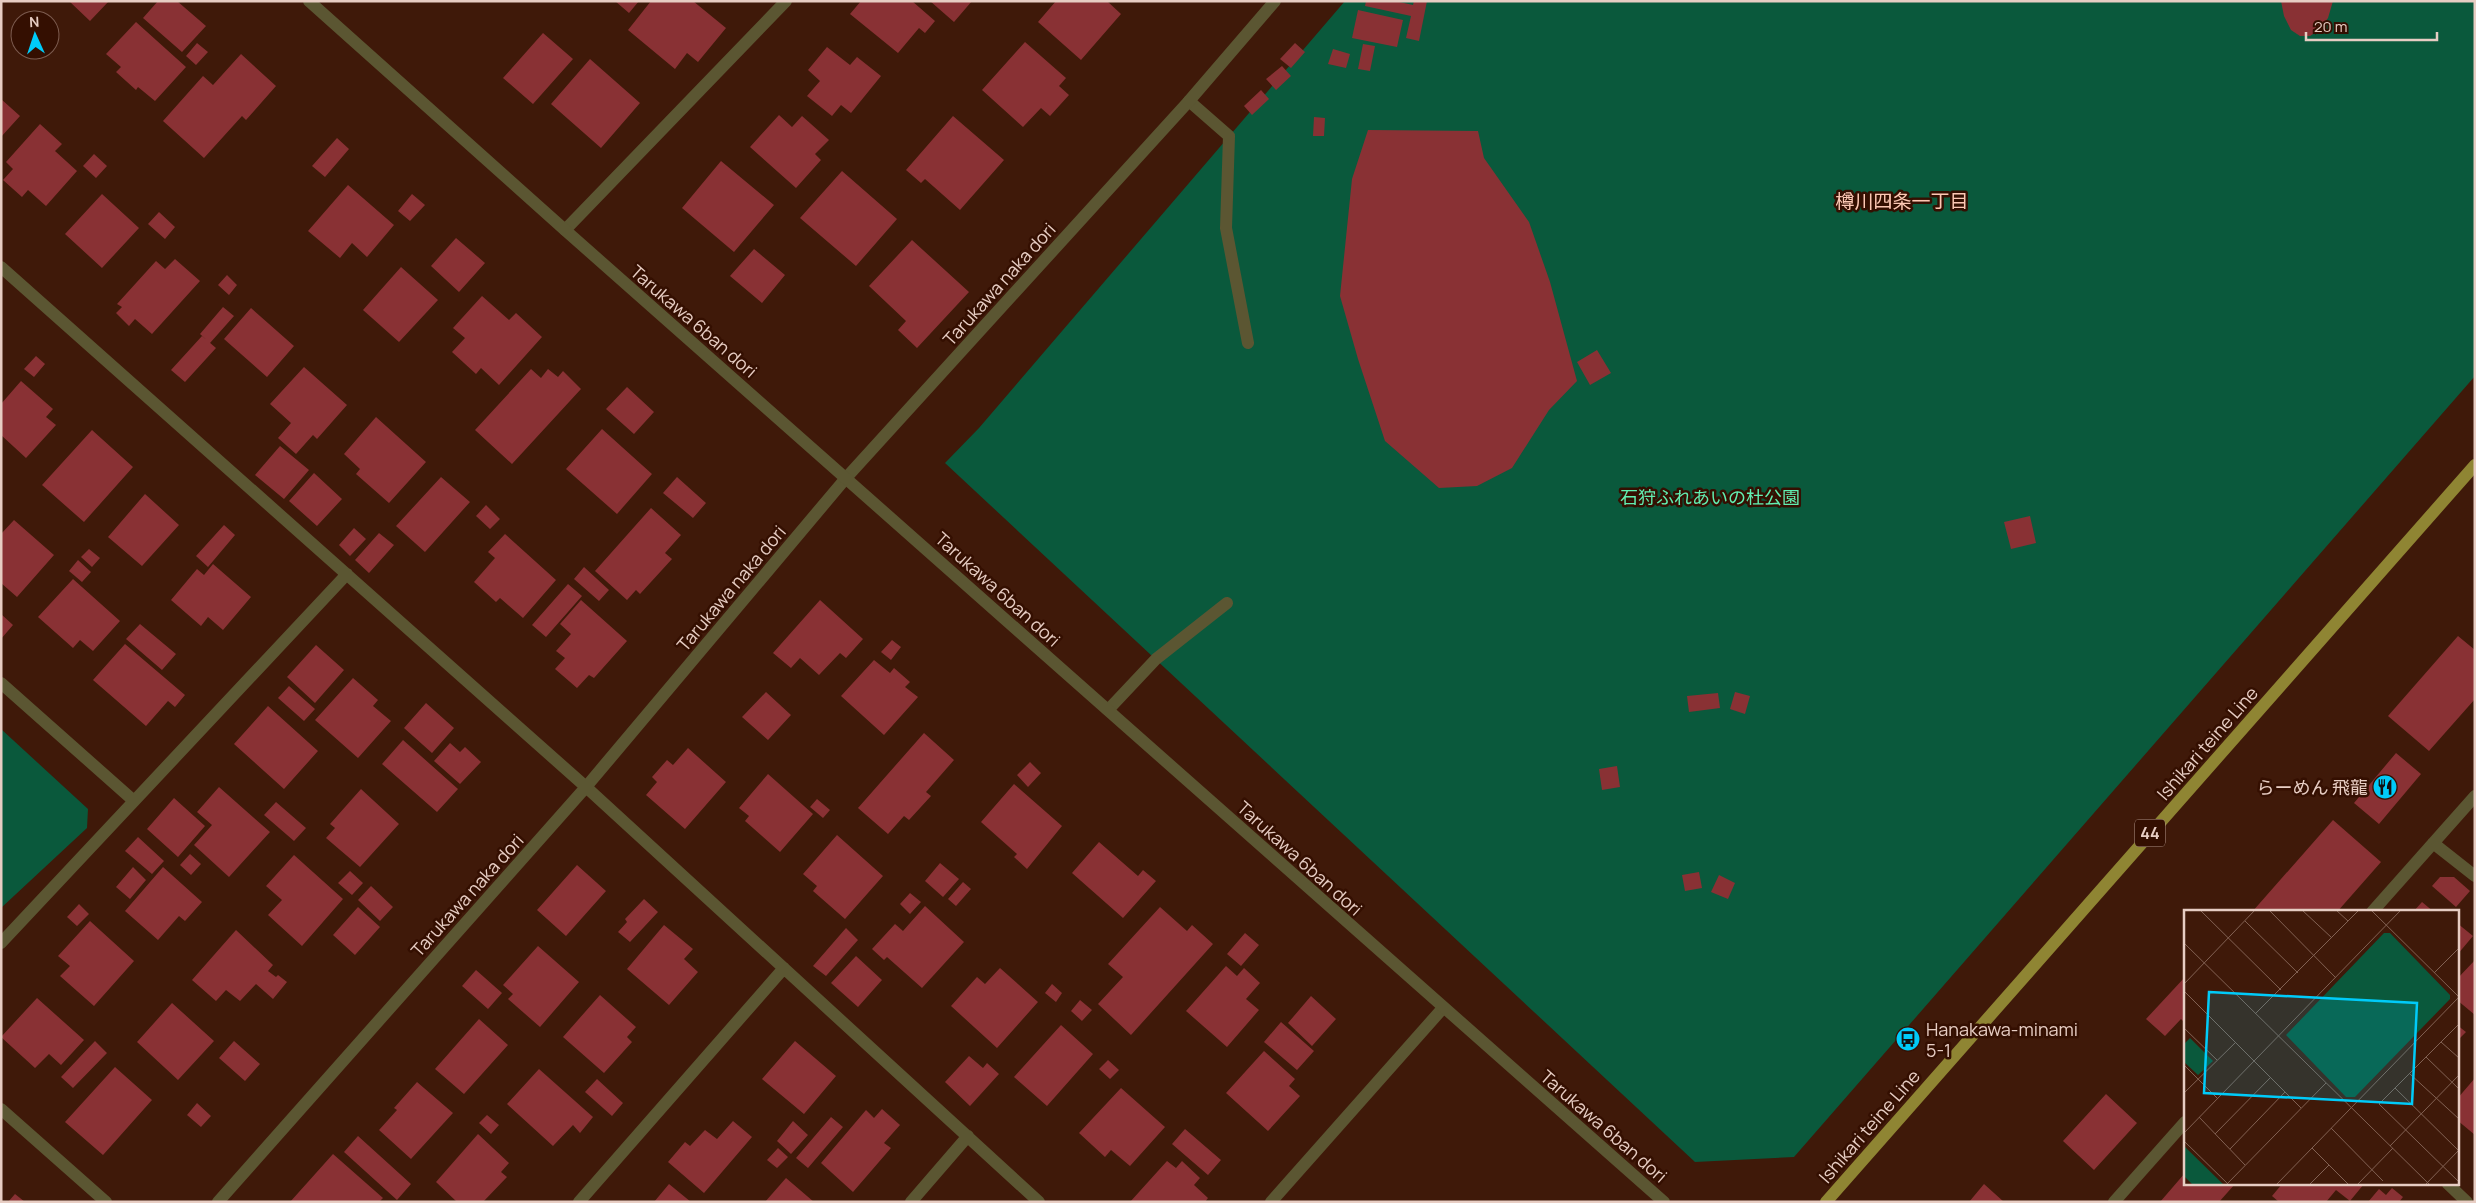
<svg xmlns="http://www.w3.org/2000/svg" width="2476" height="1203" font-family="Manrope,'Noto Sans JP',sans-serif">
<rect width="100%" height="100%" fill="#3f1909"/>
<!-- green -->
<path fill="#0a593c" d="M1345 1H2475V376L1794 1157 1695 1162 945 463 979 428Z
M1 729 88 809 87 828 1 908Z"/>
<!-- building -->
<path fill="#893134" d="M69 1H109L90 21Z
M158 1H177L206 26 182 52 143 18Z
M615 1H639L629 13Z
M651 1H693L726 28 698 62 687 53 675 69 628 30Z
M861 1H912L935 21 925 33 919 28 898 53 850 14Z
M930 1H972L954 22Z
M1056 1H1107L1121 14 1081 60 1038 22Z
M1366 1H1395L1413 5 1414 1H1427L1419 41 1406 38 1411 16 1365 6Z
M2281 1H2333L2328 18 2319 30 2310 36H2300L2291 30 2284 16Z
M1358 10 1403 20 1397 47 1352 38Z
M136 22 186 67 155 101 138 87 136 90 116 72 121 67 106 54Z
M543 33 573 59 533 104 503 78Z
M1025 42 1066 78 1059 86 1069 95 1050 116 1041 108 1023 127 982 90Z
M197 43 208 52 196 65 186 56Z
M1295 43 1305 52 1291 68 1280 59Z
M1363 44 1375 46 1370 71 1358 69Z
M827 47 850 65 857 57 881 76 851 113 841 105 832 116 807 96 820 81 808 70Z
M1333 49 1350 54 1346 68 1328 64Z
M241 54 276 86 246 120 242 116 204 158 163 121 203 76 213 85Z
M590 59 640 103 601 148 551 104Z
M1282 66 1291 76 1276 90 1266 79Z
M1261 90 1269 99 1252 115 1244 106Z
M1 99 20 116 1 137Z
M779 115 792 127 802 116 829 140 815 154 821 160 796 188 750 147Z
M953 116 1004 160 960 210 925 179 921 183 906 170Z
M1314 117 1325 118 1324 136H1313Z
M40 124 62 144 55 151 77 171 46 206 28 190 22 197 3 180 13 169 6 162Z
M1368 130 1478 131 1484 158 1529 222 1550 282 1577 381 1549 410 1512 468 1477 486 1439 488 1385 441 1358 359 1340 296 1352 179Z
M337 138 349 149 325 177 312 166Z
M94 154 107 166 96 178 83 166Z
M721 161 774 205 734 252 682 208Z
M842 171 897 219 856 266 800 218Z
M348 185 394 225 367 257 352 243 340 258 308 231Z
M102 194 139 228 102 268 65 234Z
M412 194 425 205 410 221 398 211Z
M159 212 175 227 165 239 148 224Z
M456 238 485 263 459 292 431 266Z
M912 240 969 292 917 348 898 330 906 321 869 286Z
M754 249 785 275 762 303 730 276Z
M175 259 200 281 152 334 135 319 129 326 116 313 122 307 117 304 156 261 165 269Z
M401 267 438 300 399 342 363 310Z
M227 275 237 285 229 295 218 285Z
M482 296 509 320 516 313 542 337 499 385 481 368 476 374 452 352 465 338 453 328Z
M223 307 234 316 210 343 200 334Z
M251 308 294 346 267 377 224 339Z
M202 336 216 348 185 382 171 370Z
M1597 350 1611 373 1590 385 1577 362Z
M36 356 45 364 34 377 24 369Z
M304 367 347 405 317 439 313 435 296 454 278 438 291 423 270 404Z
M531 369 541 378 548 369 558 377 563 371 581 389 512 464 475 430Z
M21 381 53 409 46 417 56 425 26 458 1 435V404Z
M627 387 654 412 634 434 606 409Z
M376 417 426 462 389 503 356 474 360 469 344 454Z
M602 429 652 474 617 514 566 469Z
M92 430 133 467 84 522 42 485Z
M280 446 309 470 284 499 255 475Z
M314 473 342 499 317 526 289 501Z
M441 477 470 502 425 552 396 526Z
M677 477 706 503 693 518 663 493Z
M145 494 179 525 142 566 108 537Z
M486 505 500 519 490 529 476 516Z
M651 508 681 535 665 553 672 559 640 594 636 590 627 600 595 571Z
M2030 516 2036 543 2011 549 2004 522Z
M14 520 54 555 17 597 1 583V534Z
M224 525 235 535 208 567 196 556Z
M354 528 366 539 350 556 339 545Z
M379 533 394 545 369 573 355 560Z
M505 534 556 580 523 618 500 598 496 602 474 582 495 558 488 552Z
M89 549 100 558 92 567 81 557Z
M78 560 91 572 82 582 69 571Z
M213 564 251 597 223 630 208 617 201 626 171 600 197 569 204 575Z
M584 567 609 590 599 601 574 579Z
M73 579 120 621 93 651 80 640 73 648 38 617Z
M568 584 582 596 546 637 532 625Z
M581 600 627 641 594 678 589 675 577 688 555 669 565 658 556 651 571 634 560 624Z
M820 600 863 639 846 658 840 653 819 675 800 658 791 668 773 653Z
M1 614 13 625 1 639Z
M140 624 176 654 162 670 126 639Z
M2458 636 2475 650V699L2429 751 2388 716Z
M892 640 901 647 891 660 881 652Z
M125 644 185 695 175 707 168 701 146 726 93 680Z
M316 645 344 670 315 703 287 677Z
M874 660 890 673 894 668 910 682 905 687 918 697 884 735 841 696Z
M353 678 378 700 373 706 391 721 358 758 315 720Z
M289 686 315 709 304 721 278 698Z
M766 692 791 715 768 740 742 717Z
M1735 692 1750 696 1745 714 1730 709Z
M1718 693 1720 708 1689 712 1687 696Z
M426 703 454 728 432 753 404 728Z
M268 706 318 751 284 789 234 744Z
M924 733 954 760 926 792 931 796 909 820 904 816 888 834 858 808Z
M403 740 458 789 437 812 382 764Z
M450 743 460 752 465 747 481 762 460 784 434 761Z
M688 748 726 782 685 829 646 795 657 782 652 777 667 760 673 765Z
M2396 753 2421 774 2379 824 2354 803Z
M1030 762 1041 773 1028 787 1017 775Z
M1617 766 1620 787 1602 790 1599 769Z
M768 774 813 814 780 852 745 821 749 816 739 808Z
M1014 784 1062 826 1027 869 1014 857 1017 854 981 822Z
M219 787 270 832 229 877 194 845 212 825 197 812Z
M361 789 399 824 360 867 326 838 335 828 330 824Z
M174 798 205 826 178 857 147 829Z
M817 799 830 810 823 818 810 807Z
M276 802 306 828 294 841 264 815Z
M2333 820 2381 862 2337 912H2252Z
M837 835 883 876 845 919 813 891 817 886 803 874Z
M138 837 164 861 152 874 125 851Z
M1099 842 1138 876 1143 870 1156 881 1123 918 1072 873Z
M190 854 201 864 191 875 180 865Z
M294 855 343 899 302 946 268 915 282 900 266 886Z
M940 863 959 879 943 897 925 881Z
M577 865 606 891 566 936 537 910Z
M133 867 146 880 130 899 116 887Z
M163 867 202 902 185 921 179 916 158 940 125 911Z
M350 871 363 883 352 895 338 883Z
M1699 872 1702 888 1685 891 1682 875Z
M1719 875 1735 883 1728 899 1711 892Z
M2440 877H2454L2470 891 2456 907 2432 886Z
M963 882 971 889 956 906 948 899Z
M371 886 393 907 380 921 358 900Z
M910 893 921 902 910 914 900 904Z
M644 899 658 912 630 942 618 932 627 922 625 919Z
M2422 902 2434 912H2413Z
M79 904 89 914 77 926 67 917Z
M925 906 964 942 922 988 887 957 884 960 872 949 895 924 903 931Z
M358 907 380 927 355 955 333 935Z
M1160 907 1187 931 1192 925 1213 944 1131 1035 1098 1004 1123 977 1108 964Z
M90 921 134 961 94 1006 60 976 70 966 58 956Z
M2457 923 2473 936 2457 955Z
M664 925 693 949 684 959 698 972 669 1005 627 969Z
M846 928 858 940 826 976 813 966Z
M236 930 273 965 268 971 276 977 278 975 287 982 273 999 256 984 240 1001 226 990 216 1001 192 980Z
M1245 933 1259 945 1241 966 1227 954Z
M538 946 579 982 540 1027 508 999 513 994 503 985Z
M856 956 882 980 858 1007 831 983Z
M2475 960V1015L2457 1000V979Z
M1226 966 1237 976 1244 968 1260 983 1246 999 1259 1010 1227 1047 1186 1011Z
M1000 968 1038 1002 997 1048 951 1006 977 977 985 984Z
M476 970 502 993 488 1009 462 986Z
M2185 977V1023L2181 1019 2165 1036 2146 1019Z
M1052 984 1062 993 1056 1002 1045 993Z
M600 995 636 1027 627 1037 632 1042 604 1073 563 1037Z
M1311 996 1336 1019 1312 1046 1288 1023Z
M37 998 84 1040 61 1065 49 1054 35 1068 1 1037Z
M1080 1000 1092 1010 1082 1021 1071 1011Z
M172 1003 214 1041 178 1080 137 1042Z
M479 1019 508 1045 464 1094 435 1069Z
M1281 1022 1314 1051 1297 1070 1264 1042Z
M1061 1025 1093 1054 1047 1106 1014 1077Z
M2457 1025 2466 1032 2457 1041Z
M95 1041 107 1053 73 1088 61 1077Z
M234 1041 260 1064 245 1081 219 1058Z
M795 1041 836 1076 804 1114 762 1079Z
M1264 1051 1295 1079 1289 1086 1300 1096 1268 1131 1226 1093Z
M969 1056 983 1068 987 1063 999 1074 970 1106 945 1082Z
M1108 1060 1119 1070 1110 1079 1099 1069Z
M115 1067 152 1100 103 1155 65 1122Z
M539 1069 593 1117 580 1133 573 1125 553 1146 507 1104Z
M2475 1078V1135L2457 1120V1099Z
M597 1079 623 1103 612 1116 585 1092Z
M417 1082 453 1113 411 1159 379 1130 397 1110 394 1108Z
M1121 1088 1165 1127 1130 1166 1111 1150 1105 1157 1079 1133Z
M2106 1094 2137 1123 2094 1170 2063 1141Z
M197 1103 211 1116 201 1127 187 1115Z
M882 1109 900 1125 884 1143 891 1148 853 1192 821 1163 866 1110 874 1118Z
M487 1115 499 1125 491 1134 479 1123Z
M831 1117 843 1127 808 1168 796 1158Z
M733 1121 752 1137 704 1193 668 1162 685 1142 690 1146 705 1130 717 1139Z
M793 1121 808 1135 791 1154 777 1141Z
M1185 1129 1221 1160 1208 1175 1172 1144Z
M478 1134 509 1163 501 1172 507 1177 483 1202H457L436 1182Z
M358 1136 411 1184 397 1200 344 1152Z
M778 1148 788 1157 777 1168 767 1160Z
M333 1154 383 1198 379 1202H290Z
M1167 1161 1176 1168 1182 1161 1200 1178 1194 1185 1208 1198 1205 1202H1130Z
M2185 1173V1184H2235L2219 1202H2160Z
M786 1178 814 1202H765Z
M669 1184 691 1202H654Z
M1984 1184 2004 1202H1969Z
M2282 1184H2364L2350 1201 2336 1190 2326 1202H2279L2272 1196Z
M2392 1188 2403 1197 2399 1202H2368L2379 1189 2386 1195Z
M15 1194 25 1202H8Z"/>
<g fill="none" stroke-linecap="round" stroke-linejoin="round">
<!-- service -->
<path stroke="#5b5632" stroke-width="12" d="M1189 101 1229 136 1226 228 1248 343
M1108 710 1156 659 1227 603"/>
<!-- minor -->
<path stroke="#5b5632" stroke-width="12" d="M565 230 786 1
M1 267 586 787 1039 1202
M1 683 134 801
M2433 843 2475 876
M2372 912 2475 796
M1 943 347 574
M1 1109 106 1202
M2448 1184 2467 1202
M218 1202 586 787 846 478 1189 101 1275 1
M579 1202 784 968
M911 1202 968 1136
M1271 1202 1443 1008
M2114 1202 2185 1122"/>
<!-- tertiary -->
<path stroke="#5b5632" stroke-width="12" d="M309 1 565 230 1664 1202"/>
<!-- primary -->
<path stroke="#8f8533" stroke-width="12" d="M1826 1202 2475 465"/>
</g>
<!-- icons -->
<defs>
<symbol id="restaurant-disc" viewBox="-11 -11 22 22"><circle r="9.5" fill="#00cbf9" stroke="#340f01"/><path d="M-5-6h1v4h1v-4h1v4h1v-4h1v5L-1.5 .5V6h-2V.5L-5-1ZM5-6V6H3V1.5H1.5Q1.5-4 5-6Z" fill="#111"/></symbol>
<symbol id="bus-disc" viewBox="-11 -11 22 22"><circle r="9.5" fill="#00cbf9" stroke="#340f01"/><path d="M-5-6H5V4H4V6H2V4H-2V6H-4V4H-5ZM-3.5-4V0h7V-4ZM-3.5 1.2v1.5H-2V1.2ZM2 1.2v1.5H3.5V1.2Z" fill="#111"/></symbol>
</defs>
<g fill-rule="evenodd">
<use href="#restaurant-disc" x="2371" y="773" width="28" height="28"/>
<use href="#bus-disc" x="1894" y="1025" width="28" height="28"/>
</g>
<g text-anchor="middle" dominant-baseline="central" stroke-width="5" stroke-linejoin="round" paint-order="stroke">
<!-- shield labels -->
<rect fill="#340f01" stroke="#b19489" stroke-width="1" x="2135" y="819.5" width="30" height="27" rx="4"/>
<g font-size="16" font-weight="bold" fill="#e7cdc3">
<text x="2150" y="833">44</text>
</g>
<!-- street labels -->
<g font-size="18" fill="#e7cdc3" stroke="#340f01">
<text transform="translate(999 284) rotate(-48)">Tarukawa naka dori</text>
<text transform="translate(694 321) rotate(41)">Tarukawa 6ban dori</text>
<text transform="translate(731 588) rotate(-50)">Tarukawa naka dori</text>
<text transform="translate(998 589) rotate(42)">Tarukawa 6ban dori</text>
<text transform="translate(2207 743) rotate(-49)">Ishikari teine Line</text>
<text transform="translate(1300 858) rotate(42)">Tarukawa 6ban dori</text>
<text transform="translate(467 895) rotate(-48)">Tarukawa naka dori</text>
<text transform="translate(1604 1126) rotate(41)">Tarukawa 6ban dori</text>
<text transform="translate(1869 1126) rotate(-49)">Ishikari teine Line</text>
</g>
<!-- park labels -->
<g font-size="18" fill="#61eeb1" stroke="#340f01">
<text x="1710" y="497">石狩ふれあいの杜公園</text>
</g>
<!-- poi labels -->
<g font-size="18" fill="#e7cdc3" stroke="#340f01" text-anchor="end">
<text x="2368" y="787">らーめん 飛龍</text>
<text x="1926" y="1029" text-anchor="start">Hanakawa-minami<tspan x="1926" dy="21">5-1</tspan></text>
</g>
<!-- neighbourhood labels -->
<g font-size="19" fill="#fcc8b4" stroke="#340f01">
<text x="1902" y="201">樽川四条一丁目</text>
</g>
</g>
<!-- overview -->
<g transform="translate(2184 910)">
<rect width="275" height="275" fill="#3f1909"/>
<path d="M200 23H206L266 85V89L171 187H162L102 125ZM6 128 29 151 14 165 0 152V134ZM0 236 40 275H9L0 266Z" fill="#0a593c"/>
<path fill="none" stroke="#826153" stroke-width="1" d="M16 0 97 80M85 0 152 68M118 0 148 28M152 0 164 11M187 0 275 87M61 11 114 63M0 33 246 275M250 63 275 38M0 74 71 0M0 81 117 198M71 104 175 0M275 114 195 194 275 272M0 118 33 150M257 132 275 148M242 147 275 179M0 155 34 189M226 164 275 209M211 178 275 241M0 183 52 132M15 207 61 255M147 218 199 271M0 223 217 0M31 224 87 167M0 231 45 275M206 236 275 165M128 238 165 275M46 239 101 182M42 275 142 173M92 275 275 87M125 275 145 255M173 275 209 238M241 275 275 240"/>
<path fill="#00cbf9" fill-opacity="0.15" stroke="#00cbf9" stroke-width="2.5" d="M25 82 233 93 228 194 20 183Z"/>
<rect width="275" height="275" fill="none" stroke="#e7cdc3" stroke-width="2.5"/>
</g>
<!-- border -->
<rect width="2476" height="1203" fill="none" stroke="#e7cdc3" stroke-width="5"/>
<!-- north arrow -->
<g transform="translate(35 35) rotate(357)"><circle r="24" fill="#340f01" stroke="#7c5b4f"/>
<path d="M0-4L9 19L0 12L-9 19Z" fill="#00cbf9"/>
<text y="-8" font-size="14" font-weight="bold" text-anchor="middle" fill="#e7cdc3">N</text>
</g>
<!-- scale -->
<path d="M2306 32v8h131v-8" fill="none" stroke="#e7cdc3" stroke-width="2.5"/>
<text x="2314" y="32" font-size="15" fill="#e7cdc3" stroke="#340f01" stroke-width="4" paint-order="stroke">20 m</text>
</svg>
